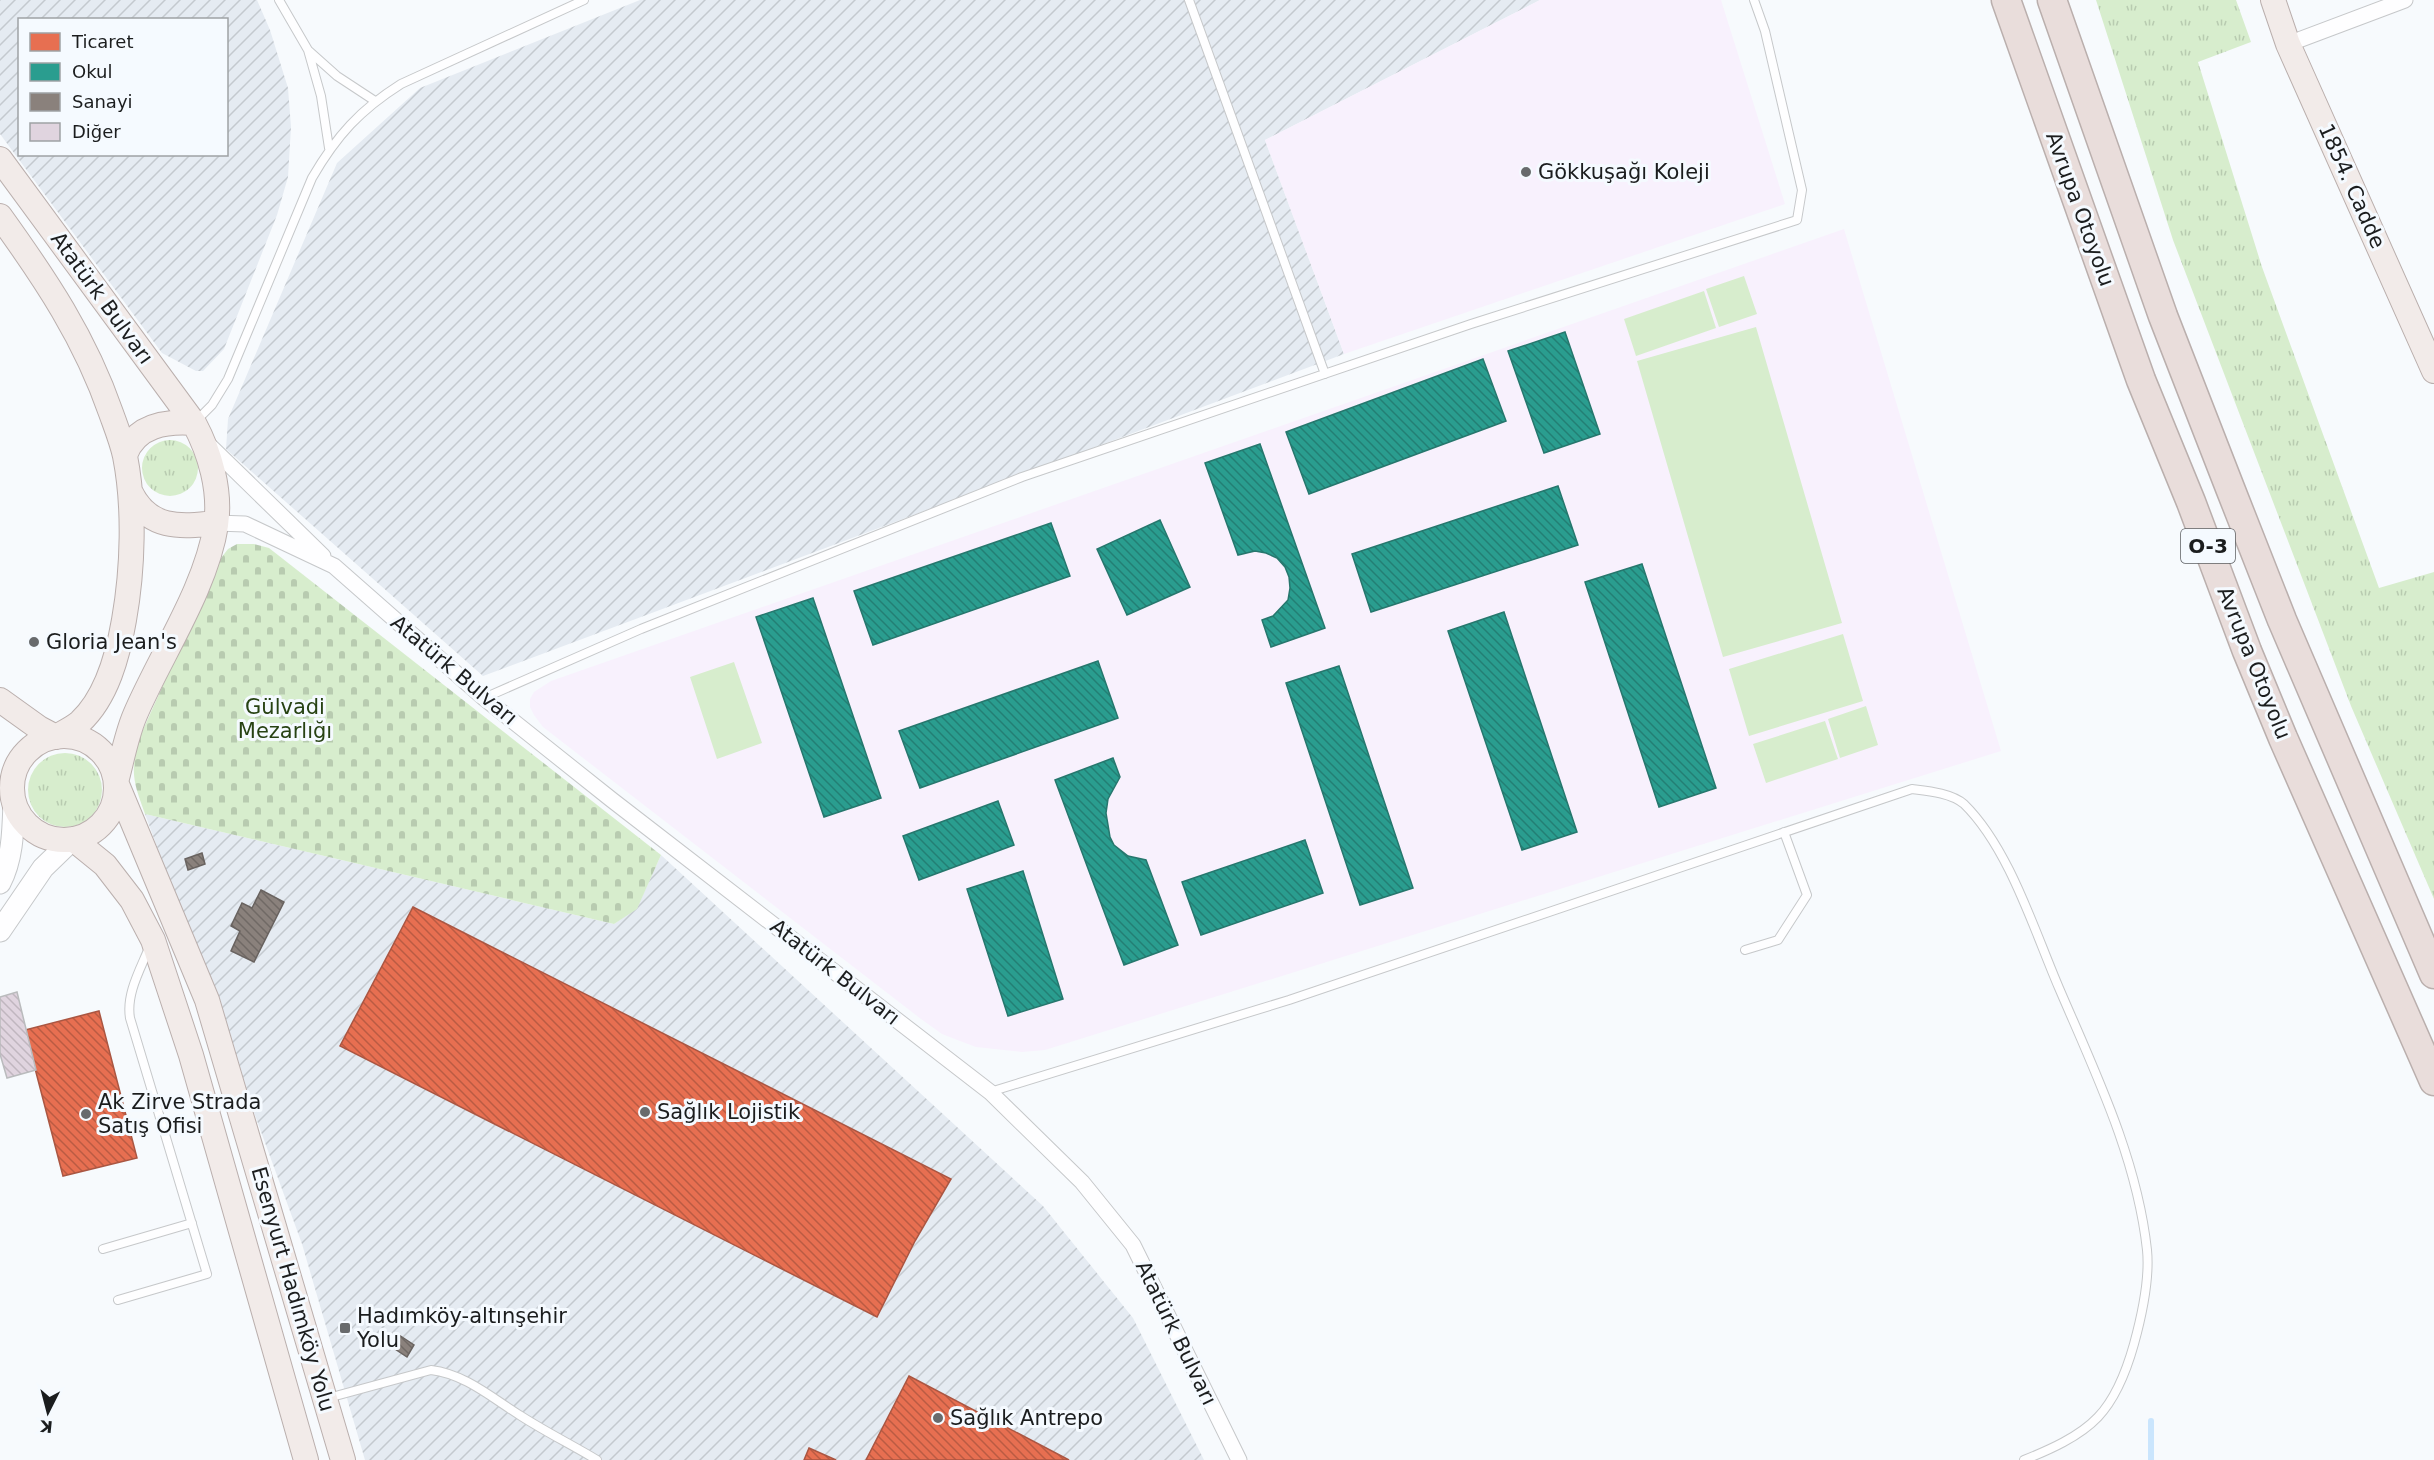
<svg xmlns="http://www.w3.org/2000/svg" width="2434" height="1460" font-family="'DejaVu Sans',sans-serif">
<defs>
<pattern id="industrial-furrows" width="10" height="10" patternUnits="userSpaceOnUse" patternTransform="scale(1.5)"><rect width="10" height="10" fill="#e5ebf2"/><path d="M-1 1l2-2M0 10L10 0M9 11l2-2" fill="none" stroke="#c4c9cf"/></pattern>
<pattern id="grass-tufts" width="24" height="20" patternUnits="userSpaceOnUse" patternTransform="scale(1.5)"><rect width="24" height="20" fill="#d7edcd"/><path d="M3 7l-1-3M5 7V3M7 7l1-3M15 17l-1-3M17 17v-4M19 17l1-3" fill="none" stroke="#b8cbb0"/></pattern>
<pattern id="cemetery-stones" width="16" height="16" patternUnits="userSpaceOnUse" patternTransform="scale(1.5)"><rect width="16" height="16" fill="#d7edcd"/><path d="M2 7V4a2 2 0 0 1 4 0v3zM10 15v-3a2 2 0 0 1 4 0v3z" fill="#b8cbb0"/></pattern>
<pattern id="shops-back-hatch" width="6" height="6" patternUnits="userSpaceOnUse" patternTransform="scale(1.5)"><rect width="6" height="6" fill="#e76f51"/><path d="M-1 5l2 2M0 0l6 6M5-1l2 2" fill="none" stroke="#ba5b43"/></pattern>
<pattern id="schools-back-hatch" width="6" height="6" patternUnits="userSpaceOnUse" patternTransform="scale(1.5)"><rect width="6" height="6" fill="#2a9d8f"/><path d="M-1 5l2 2M0 0l6 6M5-1l2 2" fill="none" stroke="#237f74"/></pattern>
<pattern id="industry-back-hatch" width="6" height="6" patternUnits="userSpaceOnUse" patternTransform="scale(1.5)"><rect width="6" height="6" fill="#8a817c"/><path d="M-1 5l2 2M0 0l6 6M5-1l2 2" fill="none" stroke="#706965"/></pattern>
<pattern id="building-back-hatch" width="6" height="6" patternUnits="userSpaceOnUse" patternTransform="scale(1.5)"><rect width="6" height="6" fill="#e0d4df"/><path d="M-1 5l2 2M0 0l6 6M5-1l2 2" fill="none" stroke="#c0b6bf"/></pattern>
</defs>
<rect width="100%" height="100%" fill="#f7fafd"/>
<!-- industrial -->
<path fill="url(#industrial-furrows)" fill-rule="evenodd" d="M0 0H257L270 30 288 88 291 127 288 177 277 215 224 349 203 371H196L162 353 0 134ZM20 20H226V154H20Z
M640 0H1540L1265 140 1344 354 483 676 226 449 228 419 337 163 420 88Z
M145 814 614 924 637 908 661 855 1043 1206 1133 1318 1204 1460H365L302 1244Z"/>
<!-- education -->
<path fill="#f8f1fd" d="M1540 0H1721L1785 204 1344 354 1265 140Z
M1844 229 2001 751 1045 1050 1022 1052 976 1047 960 1041 942 1034 921 1019 543 727 534 715 530 707V699L534 692 551 681Z"/>
<!-- grass -->
<path fill="url(#grass-tufts)" d="M2096 0H2236L2251 42 2198 62 2262 267 2379 588 2434 572V899L2351 706 2173 240Z
M142 468a28 28 0 1 1 56 0a28 28 0 1 1-56 0Z
M28 790a37 37 0 1 1 74 0a37 37 0 1 1-74 0Z"/>
<!-- cemetery -->
<path fill="url(#cemetery-stones)" d="M237 544H254L269 548 661 855 637 909 614 924 145 814C134 784 130 773 138 741L218 562 228 549Z"/>
<!-- pitch -->
<path fill="#d7edcd" d="M1744 276 1757 314 1719 327 1706 289Z
M1704 291 1716 328 1636 356 1624 319Z
M1756 327 1842 623 1723 657 1637 361Z
M1843 634 1863 701 1749 736 1729 669Z
M734 662 762 743 717 759 690 677Z
M1866 706 1878 745 1840 758 1828 719Z
M1825 721 1838 759 1766 783 1753 744Z"/>
<!-- shops -->
<path fill="url(#shops-back-hatch)" stroke="#aa5642" stroke-width="1.5" d="M413 907 951 1179 915 1241 877 1317 340 1046Z
M99 1011 137 1158 63 1176 25 1030Z
M909 1376 1069 1460H866Z
M809 1448 836 1460H804Z"/>
<!-- schools -->
<path fill="url(#schools-back-hatch)" stroke="#26776d" stroke-width="1.5" d="M1565 332 1600 434 1544 453 1508 351Z
M1483 359 1506 421 1309 494 1286 432Z
M1260 444 1325 628 1271 647 1262 620 1273 616 1288 600 1290 588 1289 577 1285 567 1277 558 1266 553 1255 551 1238 555 1205 463Z
M1558 486 1578 545 1371 612 1352 554Z
M1160 520 1190 587 1127 615 1097 549Z
M1051 523 1070 576 873 645 854 591Z
M1642 564 1716 788 1659 807 1585 582Z
M813 598 881 798 824 817 756 617Z
M1504 612 1577 832 1522 850 1448 631Z
M1098 661 1118 718 920 788 899 731Z
M1339 666 1413 888 1360 905 1286 683Z
M1113 758 1120 777 1108 799 1106 813 1110 837 1114 845 1128 856 1146 860 1178 945 1124 965 1055 780Z
M998 801 1014 845 919 880 903 836Z
M1305 840 1323 893 1201 935 1182 882Z
M1023 871 1063 999 1008 1016 967 889Z"/>
<!-- industry -->
<path fill="url(#industry-back-hatch)" stroke="#696360" stroke-width="1.5" d="M202 853 205 864 188 870 185 859Z
M261 890 284 902 254 962 231 951 240 931 231 926 242 903 252 908Z
M399 1335 414 1345 407 1357 392 1347Z"/>
<g fill="none" stroke-linecap="round" stroke-linejoin="round">
<!-- stream -->
<path stroke="#cae5fd" stroke-width="6" d="M2151 1421V1460"/>
</g>
<!-- building -->
<path fill="url(#building-back-hatch)" stroke="#babbbd" stroke-width="1.5" d="M17 992 36 1070 7 1078 0 1054V997Z"/>
<g fill="none" stroke-linecap="round" stroke-linejoin="round">
<defs>
<path id="lane" d="M279 0 308 50 321 96 329 148
M1189 0 1325 374
M309 51 337 76 375 101
M195 422 212 405 228 379 312 178C337 135 360 110 401 84L584 0
M484 698 641 629 1022 477 1471 324 1797 220 1802 190 1765 31 1754 0
M1745 950 1778 940 1807 895 1784 832
M990 1092 1289 1000 1912 789C1928 791 1951 793 1964 804 2009 848 2034 930 2059 988 2095 1072 2137 1158 2147 1250 2150 1280 2142 1315 2134 1344 2127 1369 2116 1398 2098 1417 2079 1437 2049 1450 2024 1460
M103 1249 192 1223
M118 1300 207 1274 130 1018C126 994 140 970 149 948
M328 1398 431 1370C465 1374 492 1398 521 1416 546 1432 572 1445 597 1460"/>
<path id="street" d="M2288 44 2405 0
M207 443 323 556
M216 523 245 524 334 566 484 698 612 800 990 1092 1082 1182 1133 1245 1239 1460"/>
<path id="secondary" d="M0 883C13 858 13 830 14 801
M0 931 43 868 73 839"/>
<path id="primary" d="M2273 0 2288 44 2434 371
M0 159 194 423C210 453 221 490 216 525 206 589 160 656 135 715 126 736 122 760 116 782
M0 216C46 280 85 338 111 413 116 427 122 442 125 456 135 507 133 569 124 620 118 655 107 697 80 722 73 728 64 732 56 737
M125 455C136 425 166 421 194 423
M130 491C148 530 180 527 216 523
M0 700 39 728 56 737
M12 788a52 52 0 1 1 104 0a52 52 0 1 1-104 0Z
M116 782 207 1000 343 1460
M73 839 105 865 132 900 153 940 191 1055 306 1460"/>
<path id="highway" d="M2006 0 2141 380 2191 502 2247 651 2283 738 2434 1081
M2052 0 2163 316 2230 488 2282 620 2434 974"/>
</defs>
<!-- lane casing -->
<use href="#lane" stroke="#c6c8ca" stroke-width="10"/>
<!-- street casing -->
<use href="#street" stroke="#c6c8ca" stroke-width="17"/>
<!-- secondary casing -->
<use href="#secondary" stroke="#c6c8ca" stroke-width="23"/>
<!-- primary casing -->
<use href="#primary" stroke="#baafad" stroke-width="26"/>
<!-- highway casing -->
<use href="#highway" stroke="#baafad" stroke-width="31"/>
<!-- lane -->
<use href="#lane" stroke="#fefeff" stroke-width="8"/>
<!-- street -->
<use href="#street" stroke="#fefeff" stroke-width="15"/>
<!-- secondary -->
<use href="#secondary" stroke="#fefeff" stroke-width="21"/>
<!-- primary -->
<use href="#primary" stroke="#f2ebe9" stroke-width="24"/>
<!-- highway -->
<use href="#highway" stroke="#e9dddb" stroke-width="28"/>
</g>
<!-- markers -->
<g fill="#686a6c" stroke="#f5faff" stroke-width="2">
<circle cx="1526" cy="172" r="6"/>
<circle cx="34" cy="642" r="6"/>
<circle cx="645" cy="1112" r="6"/>
<circle cx="86" cy="1114" r="6"/>
<rect x="339" y="1322" width="12" height="12" rx="3"/>
<circle cx="938" cy="1418" r="6"/>
</g>
<g text-anchor="middle" dominant-baseline="central" stroke-width="6" stroke-linejoin="round" paint-order="stroke">
<!-- shield labels -->
<rect fill="#f5faff" stroke="#5c5f62" stroke-width="1.5" x="2181" y="529" width="54" height="34" rx="4.5"/>
<g font-size="20" font-weight="bold" fill="#1b1d1e">
<text x="2208" y="546">O-3</text>
</g>
<!-- poi labels -->
<g font-size="21" fill="#1b1d1e" stroke="#f5faff" text-anchor="start">
<text x="1538" y="172">Gökkuşağı Koleji</text>
<text x="46" y="642">Gloria Jean's</text>
<text x="98" y="1102">Ak Zirve Strada<tspan x="98" dy="24">Satış Ofisi</tspan></text>
<text x="657" y="1112">Sağlık Lojistik</text>
<text x="357" y="1316">Hadımköy-altınşehir<tspan x="357" dy="24">Yolu</tspan></text>
<text x="950" y="1418">Sağlık Antrepo</text>
</g>
<!-- street labels -->
<g font-size="21" fill="#1b1d1e" stroke="#f5faff">
<text transform="translate(2352 186) rotate(66)">1854. Cadde</text>
<text transform="translate(2080 209) rotate(70)">Avrupa Otoyolu</text>
<text transform="translate(102 298) rotate(54)">Atatürk Bulvarı</text>
<text transform="translate(2254 663) rotate(68)">Avrupa Otoyolu</text>
<text transform="translate(454 670) rotate(40)">Atatürk Bulvarı</text>
<text transform="translate(835 972) rotate(38)">Atatürk Bulvarı</text>
<text transform="translate(293 1289) rotate(74)">Esenyurt Hadımköy Yolu</text>
<text transform="translate(1176 1333) rotate(64)">Atatürk Bulvarı</text>
</g>
<!-- park labels -->
<g font-size="21" fill="#274213" stroke="#f5faff">
<text x="285" y="707">Gülvadi<tspan x="285" dy="24">Mezarlığı</tspan></text>
</g>
</g>
<!-- legend -->
<rect x="18" y="18" width="210" height="138" fill="#f5faff" stroke="#9ea2a5" stroke-width="1.5"/>
<rect x="30" y="33" width="30" height="18" fill="#e76f51" stroke="#9ea2a5" stroke-width="1.5"/>
<text x="72" y="48" font-size="18" fill="#1b1d1e">Ticaret</text>
<rect x="30" y="63" width="30" height="18" fill="#2a9d8f" stroke="#9ea2a5" stroke-width="1.5"/>
<text x="72" y="78" font-size="18" fill="#1b1d1e">Okul</text>
<rect x="30" y="93" width="30" height="18" fill="#8a817c" stroke="#9ea2a5" stroke-width="1.5"/>
<text x="72" y="108" font-size="18" fill="#1b1d1e">Sanayi</text>
<rect x="30" y="123" width="30" height="18" fill="#e0d4df" stroke="#9ea2a5" stroke-width="1.5"/>
<text x="72" y="138" font-size="18" fill="#1b1d1e">Diğer</text>
<!-- north arrow -->
<g transform="translate(48 1412) rotate(186)" stroke="#f5faff" stroke-width="4.5" paint-order="stroke">
<path d="M0-4.5L10 22L0 15L-10 22Z" fill="#1b1d1e"/>
<text y="-9" font-size="16" font-weight="bold" text-anchor="middle" fill="#1b1d1e">K</text>
</g>
</svg>
